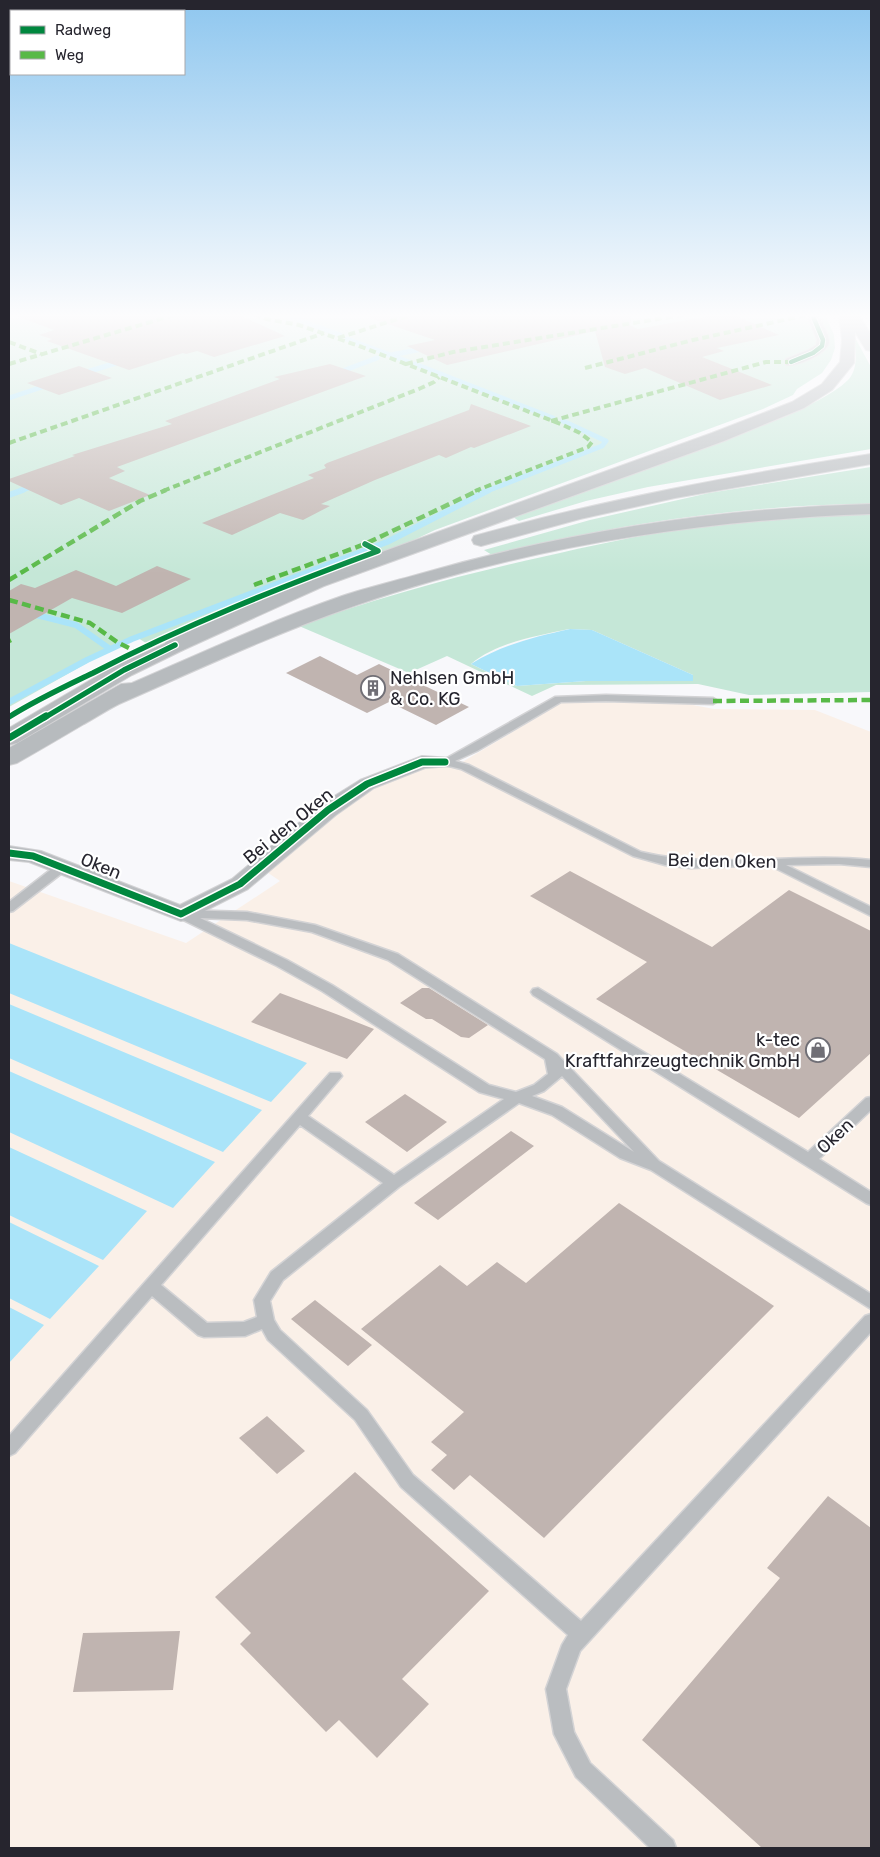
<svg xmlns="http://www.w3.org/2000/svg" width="880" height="1857" font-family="Rubik,sans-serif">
<rect width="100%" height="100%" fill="#f8f8fb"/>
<!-- industrial -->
<path fill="#faf0e8" d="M677 702 714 709 815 710 871 732V1848H9V881L186 943 280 881 258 866 410 763 459 764 561 703Z"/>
<!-- green -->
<path fill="#c5e7d7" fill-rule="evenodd" d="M9 314H825L834 335 835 348 831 360 822 373 797 389 793 395 763 409 435 530 397 548 214 619 152 647 135 636 9 707Z
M853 334 871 367V449L648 487 586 501 519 521 513 517 787 416C806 406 833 395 848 380 859 369 856 348 853 334Z
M871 467V504C795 504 717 512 641 524 591 532 541 544 492 555L484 550 590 520 709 493Z
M856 514 871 515V692L749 695 698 684 556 685 532 696 447 656 409 673 299 626C379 597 460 575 542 557 590 546 638 535 687 529 743 522 800 518 856 514ZM569 629 592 630 693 675V681H586L517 686 471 664C497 642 537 636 569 629Z"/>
<!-- water -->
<path fill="#aae4f9" d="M570 629 592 630 693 675V681H586L517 686 471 664C502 645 534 637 570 629Z
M9 943 307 1063 271 1102 9 993Z
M9 1004 262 1110 223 1152 9 1058Z
M9 1071 215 1162 173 1208 9 1132Z
M9 1147 147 1211 103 1260 9 1215Z
M9 1222 99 1266 50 1319 9 1298Z
M9 1307 44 1325 9 1363Z"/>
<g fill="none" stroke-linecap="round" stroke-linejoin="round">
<!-- stream-far1 -->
<path stroke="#aae4f9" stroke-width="5" d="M283 314 340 335
M265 315 269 314
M347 339 409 362
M391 355 427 348
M415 364 553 418
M337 373 377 358
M80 374 123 361
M9 398 51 384
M20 491 37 485
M487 491 602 446 606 441 563 421"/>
<!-- stream -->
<path stroke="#aae4f9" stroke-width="6" d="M9 495 23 490
M9 608 76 625 110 649
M9 702 87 660 132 639 387 542 489 490"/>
</g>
<!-- building -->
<path fill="#c0b4b0" d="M16 314H237L285 336 214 357 197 351 186 354 183 353 129 370 47 341 52 339 39 335 54 330 16 316Z
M371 314H630L631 323 628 324 638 329 720 314H732L779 335 717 348 724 351 702 357 772 385 720 400 645 368 625 374 605 367 595 331 447 365 407 346 435 340 370 318Z
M330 364 366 376 117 467 125 471 109 478 150 495 109 511 79 498 61 505 9 481V479L75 456 72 455 172 424 165 421 280 379 274 377Z
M79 366 112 378 59 395 27 383Z
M471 404 531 426 474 448 471 447 446 458 439 455 375 480 321 504 330 506 303 520 280 513 232 535 202 523 314 478 308 475 326 468 324 465 327 463 469 410Z
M157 566 191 579 122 613 72 598 9 634V591L21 584 35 588 76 570 116 586Z
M320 656 357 675 379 664 469 707 436 725 389 702 367 713 286 673Z
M570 871 712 947 789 890 871 931V1053L799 1118 596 999 647 962 530 896Z
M422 988H429L488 1025 469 1038 461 1037 432 1019H426L400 1003Z
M280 993 336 1014 374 1029 347 1059 251 1022Z
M405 1094 447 1122 407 1152 365 1122Z
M511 1131 534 1146 438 1220 414 1203Z
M619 1203 774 1306 544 1538 470 1475 454 1490 431 1470 447 1455 431 1442 464 1412 361 1329 440 1265 467 1286 497 1262 526 1283Z
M315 1300 372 1345 348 1366 291 1319Z
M267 1416 305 1451 277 1474 239 1438Z
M355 1472 489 1591 402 1679 429 1704 377 1758 339 1720 326 1732 240 1644 251 1633 215 1597Z
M828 1496 871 1528V1848H762L642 1740 780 1578 767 1568Z
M180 1631 173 1690 73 1692 83 1633Z"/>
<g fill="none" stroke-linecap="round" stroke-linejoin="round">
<defs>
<path id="lane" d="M606 695 713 698 718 701 713 704 606 701 561 702 477 751 455 761 469 765 641 852C716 870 795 852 871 860V867L839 864 786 865 871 907V916L769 865 690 868 665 865 633 856 461 769 441 764 440 762 555 697Z
M62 863 68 867 66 870 13 911 9 912V902L58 864Z
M181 910 247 912 315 925 398 954 557 1054 659 1161 871 1294V1309L651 1170 620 1158 552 1115 519 1103 399 1187 283 1280 270 1301 274 1320 280 1330 367 1410 413 1475 581 1621 865 1316 871 1314V1332L580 1651 566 1689 574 1732 590 1763 673 1840 676 1848H650L576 1777 554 1734 546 1689 562 1645 568 1635 401 1487 355 1420 268 1340 262 1329 245 1336 204 1337 198 1335 152 1296 15 1453 9 1456V1436L330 1073H340L342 1076 308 1116 394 1175 504 1099 479 1092 322 991 277 966 177 917 175 914ZM200 918 247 920 312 932 388 960 545 1059 548 1074 534 1085 516 1092 489 1085 332 985 287 960ZM562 1076 634 1152 562 1107 532 1096 544 1091ZM300 1125 383 1183 271 1272 254 1300 257 1317 244 1322 207 1323 161 1285Z
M538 988 808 1152 866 1098 871 1097V1110L819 1159 871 1192V1205L866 1203 533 995 531 992 533 989Z"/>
<path id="street" d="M806 314H818C821 321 828 332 829 340 831 353 797 367 786 365L785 362 786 359 808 350 816 345 817 340Z
M422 756 452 758 455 762 452 766 425 768 374 788 336 815 248 889 189 919 181 921 29 862 9 860V846L41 851 180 905 232 879 320 805 360 780Z"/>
<path id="secondary" d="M175 639 183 640 186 645 183 650 132 675 17 743 9 745V728L116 665Z"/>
<path id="highway" d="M839 314H859L871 335V351L866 350 855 332 854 363 832 390 804 408 724 441 324 586 183 650 175 651 167 650 164 645 167 640 310 578 712 433 792 402 822 384 840 362 842 340Z
M871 454V464L675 498 580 519 481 546 474 544 472 540 474 536C605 499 737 475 871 454Z
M871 504V514C697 520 521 548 357 605 276 633 197 670 119 704 107 710 95 718 84 724 62 737 40 750 17 763L9 765V748L121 684 132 683C201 653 270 621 342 596 366 588 391 582 416 575 564 532 717 508 871 504Z"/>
</defs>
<!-- lane casing -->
<use href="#lane" stroke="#d3d3d5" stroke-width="3"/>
<!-- street casing -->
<use href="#street" stroke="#d3d3d5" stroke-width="2"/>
<!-- secondary casing -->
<use href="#secondary" stroke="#d3d3d5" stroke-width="2"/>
<!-- highway casing -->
<use href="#highway" stroke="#d3d3d5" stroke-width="2"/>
<!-- lane -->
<use href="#lane" fill="#babdc0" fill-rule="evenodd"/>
<!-- street -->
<use href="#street" fill="#babdc0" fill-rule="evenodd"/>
<!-- secondary -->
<use href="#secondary" fill="#b9bcbf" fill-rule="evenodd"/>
<!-- highway -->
<use href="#highway" fill="#b7bbbe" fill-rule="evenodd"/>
<!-- quiet-far1 -->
<path stroke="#58b947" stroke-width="4" stroke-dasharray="7 4" stroke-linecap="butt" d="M254 314 266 319 299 325 362 347 563 425 580 433 592 442 588 447 475 491
M338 338 413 314
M9 342 41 354
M9 364 177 314
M406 364 453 352 689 314
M585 368 693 340 811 314
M551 421 766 362H791
M9 443 324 333
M163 491 421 388 434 382 439 377"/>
<!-- quiet -->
<path stroke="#58b947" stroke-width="4.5" stroke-dasharray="9 4.5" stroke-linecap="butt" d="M9 580 140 501 166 490
M254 585 365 544 479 490
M9 600 90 623 117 642 137 652
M9 641 11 640
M713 701 871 700"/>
<defs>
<path id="cycleway-far2" d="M791 362 813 353 822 346 823 340 812 314"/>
<path id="cycleway-far1" d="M9 717C36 700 64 687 93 673 185 625 281 587 378 551L365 544
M44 718 124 670 175 645"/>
<path id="cycleway" d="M9 738 46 716
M9 853 33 856 181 914 240 884 328 810 367 784 422 762H445"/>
</defs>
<!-- cycleway-far2 casing -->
<use href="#cycleway-far2" stroke="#fff" stroke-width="6"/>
<!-- cycleway-far1 casing -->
<use href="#cycleway-far1" stroke="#fff" stroke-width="8"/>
<!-- cycleway casing -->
<use href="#cycleway" stroke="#fff" stroke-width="10"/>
<!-- cycleway-far2 -->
<use href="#cycleway-far2" stroke="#00873e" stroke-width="4.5"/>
<!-- cycleway-far1 -->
<use href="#cycleway-far1" stroke="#00873e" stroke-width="5.5"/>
<!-- cycleway -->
<use href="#cycleway" stroke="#00873e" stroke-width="7"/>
</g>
<!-- sky -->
<linearGradient id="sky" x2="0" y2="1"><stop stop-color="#8fc7ef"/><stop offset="0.55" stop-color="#fcfcfd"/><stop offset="1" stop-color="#fcfcfd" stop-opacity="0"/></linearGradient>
<rect width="880" height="574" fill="url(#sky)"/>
<!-- icons -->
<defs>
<symbol id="building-ring" viewBox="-11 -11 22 22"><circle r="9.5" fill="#fff" stroke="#706f76" stroke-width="1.5"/><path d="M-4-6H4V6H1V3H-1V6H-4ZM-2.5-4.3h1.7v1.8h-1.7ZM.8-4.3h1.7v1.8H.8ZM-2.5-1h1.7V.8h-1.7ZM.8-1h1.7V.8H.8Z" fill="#706f76"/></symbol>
<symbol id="shop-ring" viewBox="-11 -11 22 22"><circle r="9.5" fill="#fff" stroke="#706f76" stroke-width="1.5"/><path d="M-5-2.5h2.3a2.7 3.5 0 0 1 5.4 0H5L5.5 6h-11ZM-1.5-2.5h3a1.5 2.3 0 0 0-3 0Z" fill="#706f76"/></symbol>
</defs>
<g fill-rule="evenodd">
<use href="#building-ring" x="359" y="674" width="28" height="28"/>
<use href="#shop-ring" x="804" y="1036" width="28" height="28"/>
</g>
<g text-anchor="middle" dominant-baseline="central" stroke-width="4.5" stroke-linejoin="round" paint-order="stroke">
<!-- poi labels -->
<g font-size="18" fill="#26252e" stroke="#fff" text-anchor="start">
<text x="390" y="678">Nehlsen GmbH<tspan x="390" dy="21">&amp; Co. KG</tspan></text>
<text x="800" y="1040" text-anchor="end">k-tec<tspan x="800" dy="21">Kraftfahrzeugtechnik GmbH</tspan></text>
</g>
<!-- street labels -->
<g font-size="18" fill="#26252e" stroke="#fff">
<text transform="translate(288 826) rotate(-39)">Bei den Oken</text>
<text transform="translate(722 861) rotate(1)">Bei den Oken</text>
<text transform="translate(101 866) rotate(22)">Oken</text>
<text transform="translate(835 1136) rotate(-43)">Oken</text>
</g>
</g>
<!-- border -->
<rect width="880" height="1857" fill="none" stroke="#26252e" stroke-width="20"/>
<!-- legend -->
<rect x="10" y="10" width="175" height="65" fill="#ffffff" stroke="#a8a8ab"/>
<rect x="20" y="26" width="25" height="8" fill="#00873e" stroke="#a8a8ab"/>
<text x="55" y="35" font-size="15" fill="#26252e">Radweg</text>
<rect x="20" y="51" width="25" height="8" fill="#58b947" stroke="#a8a8ab"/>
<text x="55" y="60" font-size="15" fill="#26252e">Weg</text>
</svg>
